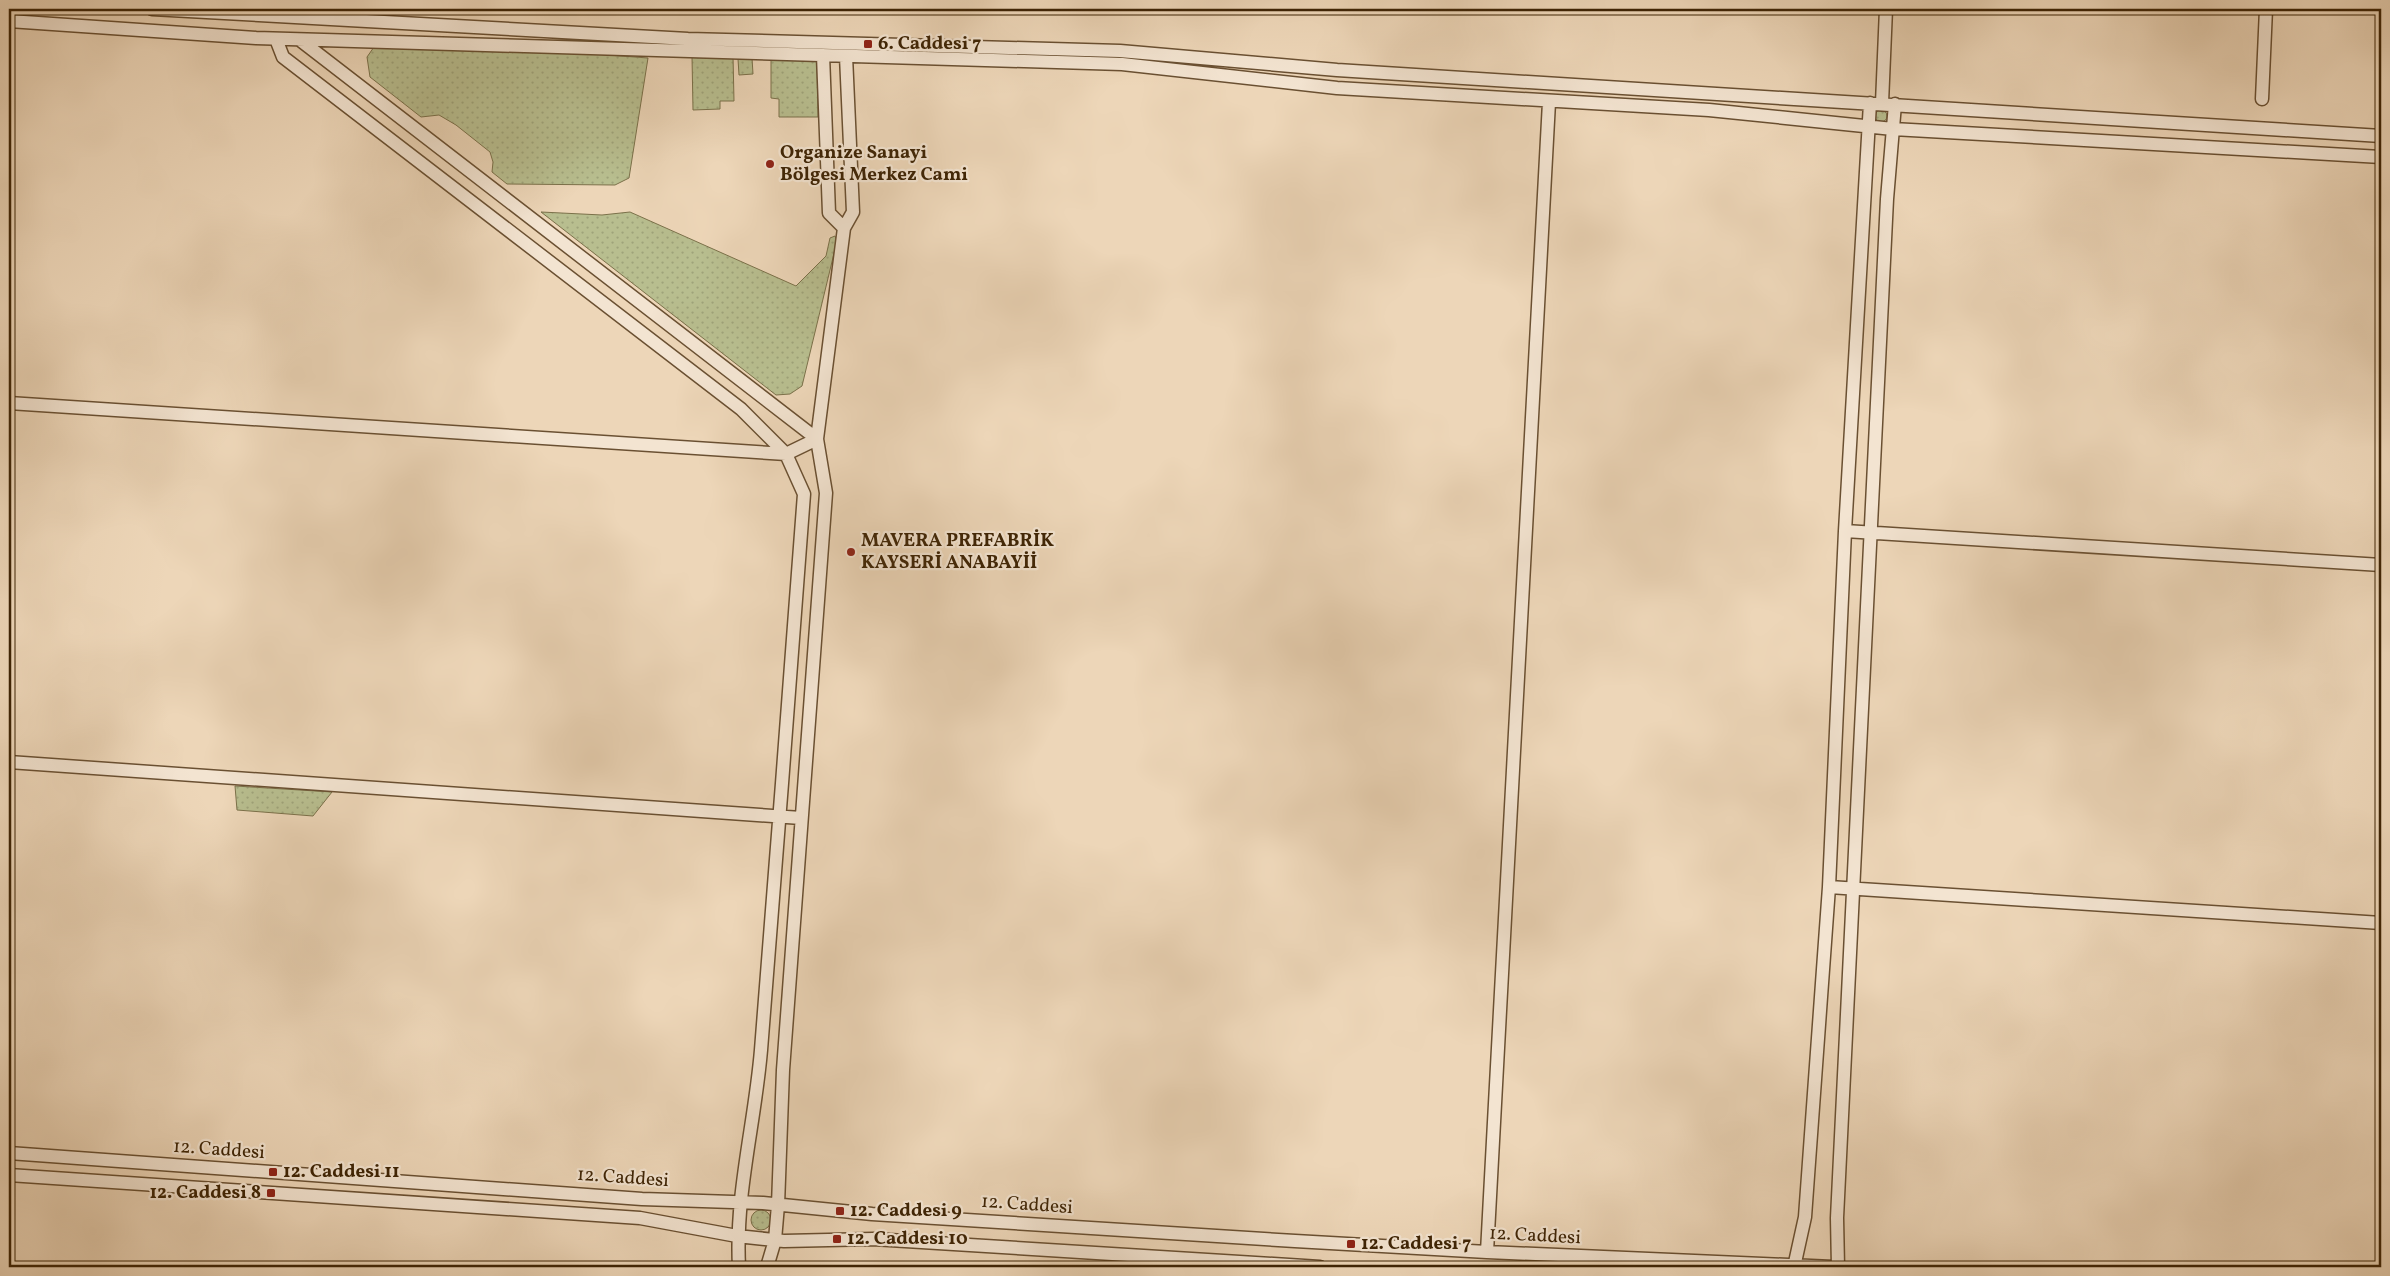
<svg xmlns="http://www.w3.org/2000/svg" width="2390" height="1276" font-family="Vollkorn,serif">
<defs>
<pattern id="grass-dots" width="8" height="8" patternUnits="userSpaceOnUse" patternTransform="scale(1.25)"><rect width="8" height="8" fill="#b8be8f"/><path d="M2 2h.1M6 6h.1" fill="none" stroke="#9fa37a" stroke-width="1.8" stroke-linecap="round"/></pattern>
</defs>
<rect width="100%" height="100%" fill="#edd6b8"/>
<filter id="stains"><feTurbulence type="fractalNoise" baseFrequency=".004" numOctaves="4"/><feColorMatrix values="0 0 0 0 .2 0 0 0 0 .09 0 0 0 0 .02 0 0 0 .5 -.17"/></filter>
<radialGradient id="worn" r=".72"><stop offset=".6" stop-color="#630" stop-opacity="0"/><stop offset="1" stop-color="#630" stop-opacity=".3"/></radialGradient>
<!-- grass -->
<path fill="url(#grass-dots)" stroke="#7b714a" d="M374 47 581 53 648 58 629 178 615 185 507 184 492 172 493 162 490 152 456 125 439 115 421 117 370 77 367 57Z
M733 56 734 101H720V109L693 110 692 57Z
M752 58 753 74 739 75 738 59Z
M771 60H817L818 117H779V99L771 98Z
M1875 116a6 6 0 1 1 12 0a6 6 0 1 1-12 0Z
M541 212 602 215 630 212 796 286 826 256 830 238 835 236 837 241 802 386 790 394 776 395Z
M235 786 332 792 313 816 237 810Z
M751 1220a10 10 0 1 1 20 0a10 10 0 1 1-20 0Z"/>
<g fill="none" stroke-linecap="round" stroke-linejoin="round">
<defs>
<path id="minor" d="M152 9 688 39 1120 51 1337 70 2381 136
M9 21 256 38 1122 64 1337 88 1709 110 1893 129 2381 157
M276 39 283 57 741 409 786 454 804 494C790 679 776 865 761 1050 755 1123 735 1194 739 1267
M300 40 817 439
M823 55 829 213 844 228
M2262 99 2266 9
M1882 103 1886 9
M9 403 786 454 817 439
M1845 531 2381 565
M9 762 801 818
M1829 887 2381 923
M9 1153 642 1199 763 1203 872 1214 1295 1241 1487 1252 1833 1267
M9 1175 640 1218 737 1236 784 1241 873 1239 1320 1267
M1487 1252 1549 102
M767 1267 775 1240 778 1205 783 1070 826 493 817 439 844 228 853 212 846 56
M1794 1267 1805 1217 1829 887 1845 531 1870 103
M1838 1267 1837 1218 1887 199 1895 104"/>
</defs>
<!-- minor casing -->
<use href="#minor" stroke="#6a5032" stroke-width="15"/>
<!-- minor -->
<use href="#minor" stroke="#f3e4d1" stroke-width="12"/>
</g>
<!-- markers -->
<g fill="#8f2418" stroke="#f3e4d1" stroke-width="2">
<rect x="863" y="39" width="10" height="10" rx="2.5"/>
<circle cx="770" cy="164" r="5"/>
<circle cx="851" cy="552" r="5"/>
<rect x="268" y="1167" width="10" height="10" rx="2.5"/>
<rect x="266" y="1188" width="10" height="10" rx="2.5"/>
<rect x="835" y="1206" width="10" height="10" rx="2.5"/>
<rect x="832" y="1234" width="10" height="10" rx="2.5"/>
<rect x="1346" y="1239" width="10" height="10" rx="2.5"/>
</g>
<g text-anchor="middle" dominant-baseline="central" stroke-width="4.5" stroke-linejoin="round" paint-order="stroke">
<!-- poi labels -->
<g font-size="19" font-weight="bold" fill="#3e2405" stroke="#f3e4d1" text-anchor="start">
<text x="878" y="44">6. Caddesi 7</text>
<text x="780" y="153">Organize Sanayi<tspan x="780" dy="22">Bölgesi Merkez Cami</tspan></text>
<text x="861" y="541">MAVERA PREFABRİK<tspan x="861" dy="22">KAYSERİ ANABAYİİ</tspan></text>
<text x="283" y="1172">12. Caddesi 11</text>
<text x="261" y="1193" text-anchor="end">12. Caddesi 8</text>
<text x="850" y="1211">12. Caddesi 9</text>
<text x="847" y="1239">12. Caddesi 10</text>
<text x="1361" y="1244">12. Caddesi 7</text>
</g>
<!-- street labels -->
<g font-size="19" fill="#3e2405" stroke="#f3e4d1">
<text transform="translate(219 1150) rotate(4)">12. Caddesi</text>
<text transform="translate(623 1178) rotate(4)">12. Caddesi</text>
<text transform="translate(1027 1205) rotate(4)">12. Caddesi</text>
<text transform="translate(1535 1236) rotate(3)">12. Caddesi</text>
</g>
</g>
<!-- margin -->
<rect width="2390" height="1276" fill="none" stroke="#edd6b8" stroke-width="30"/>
<rect x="10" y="10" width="2370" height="1256" fill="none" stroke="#3e2405" stroke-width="2.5"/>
<rect x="15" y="15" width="2360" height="1246" fill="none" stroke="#3e2405"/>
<rect width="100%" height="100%" filter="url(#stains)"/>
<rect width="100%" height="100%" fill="url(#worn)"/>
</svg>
